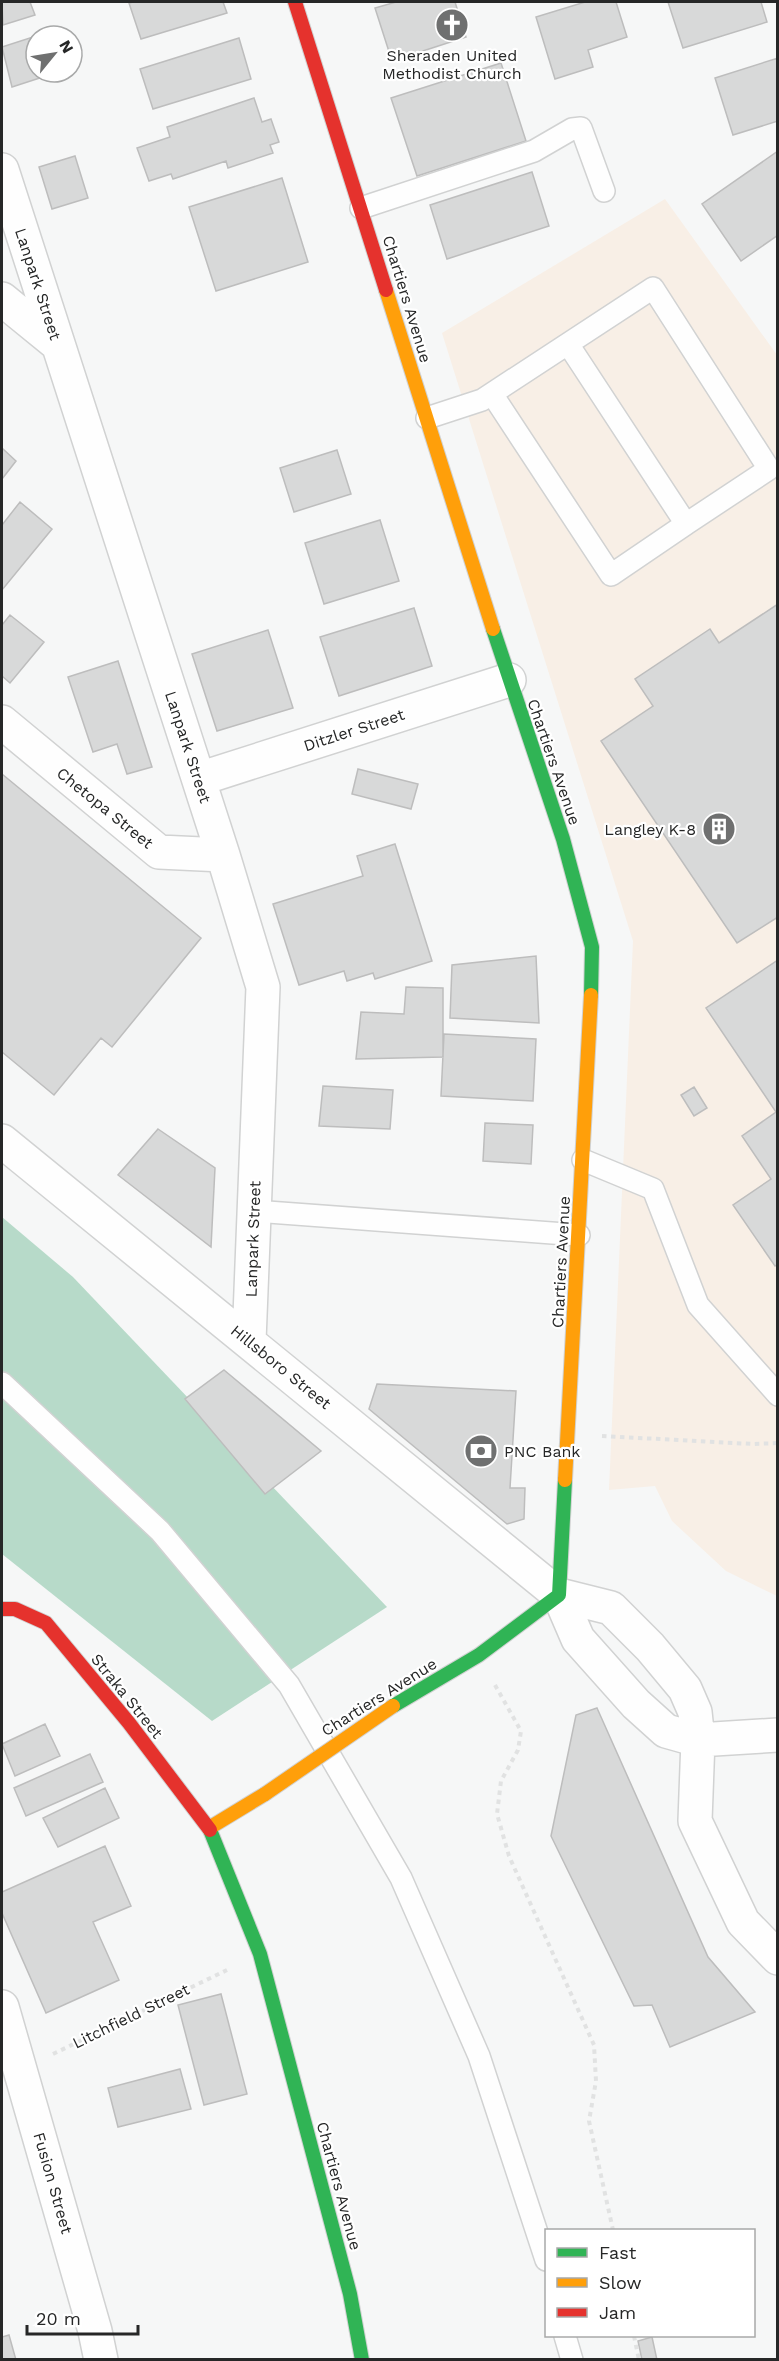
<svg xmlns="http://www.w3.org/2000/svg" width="779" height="2361" font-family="'Work Sans',sans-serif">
<rect width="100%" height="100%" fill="#f6f7f7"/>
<!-- education -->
<path fill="#f8efe6" d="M665 199 777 355V1596L726 1571 672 1521 655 1486 609 1490 633 941 442 333Z"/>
<!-- forest -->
<path fill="#b7dac9" d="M2 1217 73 1277 387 1607 212 1721 2 1554Z"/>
<!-- building -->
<path fill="#d8d9d9" stroke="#bdbdbd" stroke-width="1.5" d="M2 2H30L35 15 3 25Z
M133 2H223L227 13 141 39 129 3Z
M396 2H455L466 37 392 61 375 8Z
M585 2H616L627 37 588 50 593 67 555 79 536 17Z
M668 2H761L767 22 683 48Z
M36 36V72H48L49 75 12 87 2 47Z
M239 38 251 79 153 109 140 69Z
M778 58V121L733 135 715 78Z
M501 63 526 141 417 176 391 98Z
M254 98 262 122 271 119 279 142 270 145 273 153 228 168 226 161 173 179 171 174 149 181 137 148 170 137 167 127Z
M778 151V235L741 261 702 204Z
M75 156 88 198 52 209 39 167Z
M532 172 549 226 447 259 430 205Z
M282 178 308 262 216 291 189 207Z
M2 448 16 461 2 479Z
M337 450 351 494 294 512 280 468Z
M20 502 52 529 2 590V525Z
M380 520 399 581 324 604 305 543Z
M778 604V917L737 943 601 741 653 706 635 679 710 629 719 643Z
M414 608 432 666 339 696 320 637Z
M10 615 44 642 10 683 2 676V625Z
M268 630 293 708 217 731 192 654Z
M118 661 152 767 127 774 117 744 93 752 68 677Z
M358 769 418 784 411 809 352 794Z
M2 774 201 938 112 1047 101 1038 54 1095 2 1052Z
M395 844 432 961 375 979 373 973 347 981 344 971 299 985 273 904 363 876 357 856Z
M536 956 539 1023 450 1018 452 965Z
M778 960V1264L775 1266 733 1205 771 1179 742 1136 776 1112 706 1008Z
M406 987 443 988V1057L356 1059 361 1012 404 1014Z
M444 1034 536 1039 533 1101 441 1096Z
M323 1086 393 1090 390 1129 319 1126Z
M694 1087 707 1108 694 1116 681 1095Z
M485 1123 533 1125 531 1164 483 1161Z
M158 1129 215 1168 211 1247 118 1175Z
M224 1370 321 1451 265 1494 185 1399Z
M377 1384 516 1391 510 1488H525L524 1519 507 1524 369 1409Z
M597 1708 708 1957 755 2012 670 2047 652 2005 634 2006 551 1836 576 1715Z
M45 1724 60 1756 15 1776 2 1744Z
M90 1754 103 1782 26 1816 14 1788Z
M105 1788 119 1818 58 1847 43 1818Z
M105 1846 131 1906 93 1922 119 1980 46 2013 2 1913V1892Z
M221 1994 247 2094 204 2105 178 2005Z
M180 2069 191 2109 118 2127 108 2088Z
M9 2335 16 2360H2V2337Z
M652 2337 657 2360H642L638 2341Z"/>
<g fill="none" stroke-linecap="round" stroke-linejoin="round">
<defs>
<path id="lane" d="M361 208 534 151 572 129 581 128 604 191
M492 394 611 575 686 524
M427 418 482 400 653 288 769 469 686 524 568 344
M583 1160 653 1189 698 1305 778 1395
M254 1211 579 1235
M2 1383 160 1531 289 1685 401 1878 479 2056 546 2260
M565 2336 572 2360"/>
<path id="street" d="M2 170 223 855 263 987 249 1341
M2 299 56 343
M2 722 159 852 223 855
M199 779 509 680
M2 1141 559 1595 611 1608 650 1647 685 1689 695 1712 698 1740 695 1821 743 1922 778 1958
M559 1595 578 1639 636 1704 666 1731 698 1740 778 1735
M2 2007 95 2331 101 2360"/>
<path id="fast" d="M493 629 563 839 592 947 591 995
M393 1706 479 1655 559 1595 565 1480
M210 1830 260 1954 350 2294 362 2360"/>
<path id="slow" d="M386 290 493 629
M565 1480 591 995
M209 1828 265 1794"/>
<path id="jam" d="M295 2 386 290
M2 1609H15L46 1623 129 1723 210 1830"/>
</defs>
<!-- lane casing -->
<use href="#lane" stroke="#d1d2d2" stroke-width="24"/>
<!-- street casing -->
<use href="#street" stroke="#d1d2d2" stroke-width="36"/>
<!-- fast casing -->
<use href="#fast" stroke="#d1d2d2" stroke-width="16"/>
<!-- slow casing -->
<use href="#slow" stroke="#d1d2d2" stroke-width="16"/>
<!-- jam casing -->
<use href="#jam" stroke="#d1d2d2" stroke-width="16"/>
<!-- path -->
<path stroke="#e1e2e2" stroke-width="4" stroke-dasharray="4.5 4.5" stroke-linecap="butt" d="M602 1436 753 1444 778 1443
M495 1685 521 1731 518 1750 501 1781 497 1814 509 1856 594 2045 596 2081 589 2121 613 2230
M53 2054 227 1970
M634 2336 639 2360"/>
<!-- lane -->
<use href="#lane" stroke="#fefefe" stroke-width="21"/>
<!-- street -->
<use href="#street" stroke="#fefefe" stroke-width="33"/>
<!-- fast -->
<use href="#fast" stroke="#30b455" stroke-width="14"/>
<!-- slow -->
<use href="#slow" stroke="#ff9f0a" stroke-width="14"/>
<!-- jam -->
<use href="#jam" stroke="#e5322d" stroke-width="14"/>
<defs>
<path id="slow-bridge" d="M265 1794 393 1706"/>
</defs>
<!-- slow-bridge casing -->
<use href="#slow-bridge" stroke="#d1d2d2" stroke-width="16" stroke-linecap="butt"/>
<!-- slow-bridge -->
<use href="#slow-bridge" stroke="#ff9f0a" stroke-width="14"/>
</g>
<!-- icons -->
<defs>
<symbol id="church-disc" viewBox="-11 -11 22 22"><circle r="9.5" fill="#6f7070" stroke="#fff"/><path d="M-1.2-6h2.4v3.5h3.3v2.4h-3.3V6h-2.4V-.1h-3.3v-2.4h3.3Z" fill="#fff"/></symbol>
<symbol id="building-disc" viewBox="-11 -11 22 22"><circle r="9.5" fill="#6f7070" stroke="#fff"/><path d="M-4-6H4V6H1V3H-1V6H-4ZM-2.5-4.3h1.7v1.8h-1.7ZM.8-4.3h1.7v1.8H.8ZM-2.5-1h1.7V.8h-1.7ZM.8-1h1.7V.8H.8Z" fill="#fff"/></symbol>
<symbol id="bank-disc" viewBox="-11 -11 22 22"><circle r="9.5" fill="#6f7070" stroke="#fff"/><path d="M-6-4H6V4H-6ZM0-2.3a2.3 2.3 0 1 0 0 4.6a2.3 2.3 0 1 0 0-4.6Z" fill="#fff"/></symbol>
</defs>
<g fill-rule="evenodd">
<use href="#church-disc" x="433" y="6" width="38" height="38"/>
<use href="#building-disc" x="700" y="810" width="38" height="38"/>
<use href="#bank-disc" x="462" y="1432" width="38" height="38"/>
</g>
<g text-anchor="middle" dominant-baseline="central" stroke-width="4.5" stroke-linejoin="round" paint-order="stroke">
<!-- poi labels -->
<g font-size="16" fill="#262727" stroke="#fff">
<text x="452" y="55">Sheraden United<tspan x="452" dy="18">Methodist Church</tspan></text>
<text x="696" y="829" text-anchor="end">Langley K-8</text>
<text x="504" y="1451" text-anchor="start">PNC Bank</text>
</g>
<!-- street labels -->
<g font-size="16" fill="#262727" stroke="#fff">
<text transform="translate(38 284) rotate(72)">Lanpark Street</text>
<text transform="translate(407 299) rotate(73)">Chartiers Avenue</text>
<text transform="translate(354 730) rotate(-18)">Ditzler Street</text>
<text transform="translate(188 747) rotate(72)">Lanpark Street</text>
<text transform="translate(554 762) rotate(71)">Chartiers Avenue</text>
<text transform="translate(105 808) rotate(39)">Chetopa Street</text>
<text transform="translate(253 1239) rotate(-88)">Lanpark Street</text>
<text transform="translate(561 1262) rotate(-87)">Chartiers Avenue</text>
<text transform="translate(281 1367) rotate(39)">Hillsboro Street</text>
<text transform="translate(127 1696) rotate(51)">Straka Street</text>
<text transform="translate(379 1697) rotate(-32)">Chartiers Avenue</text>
<text transform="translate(131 2016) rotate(-26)">Litchfield Street</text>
<text transform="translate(53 2183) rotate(74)">Fusion Street</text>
<text transform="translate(339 2186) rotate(75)">Chartiers Avenue</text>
</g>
</g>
<!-- border -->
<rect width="779" height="2361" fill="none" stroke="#262727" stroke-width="6"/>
<!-- legend -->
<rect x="545" y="2229" width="210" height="108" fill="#ffffff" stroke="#a8a9a9" stroke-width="1.5"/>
<rect x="557" y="2248" width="30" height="9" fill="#30b455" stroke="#a8a9a9" stroke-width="1.5"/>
<text x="599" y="2259" font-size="18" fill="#262727">Fast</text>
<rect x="557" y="2278" width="30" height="9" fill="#ff9f0a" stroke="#a8a9a9" stroke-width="1.5"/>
<text x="599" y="2289" font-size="18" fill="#262727">Slow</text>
<rect x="557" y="2308" width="30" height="9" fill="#e5322d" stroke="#a8a9a9" stroke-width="1.5"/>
<text x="599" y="2319" font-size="18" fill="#262727">Jam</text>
<!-- north arrow -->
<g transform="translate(54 54) rotate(60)"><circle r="28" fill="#ffffff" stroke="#a8a9a9" stroke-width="1.5"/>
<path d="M0-4.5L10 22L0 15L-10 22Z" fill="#6f7070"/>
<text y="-9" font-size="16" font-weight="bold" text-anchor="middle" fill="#262727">N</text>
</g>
<!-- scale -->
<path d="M27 2325v9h111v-9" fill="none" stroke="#262727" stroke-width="3"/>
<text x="36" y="2325" font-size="18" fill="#262727" stroke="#ffffff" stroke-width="4.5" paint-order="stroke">20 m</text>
</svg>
